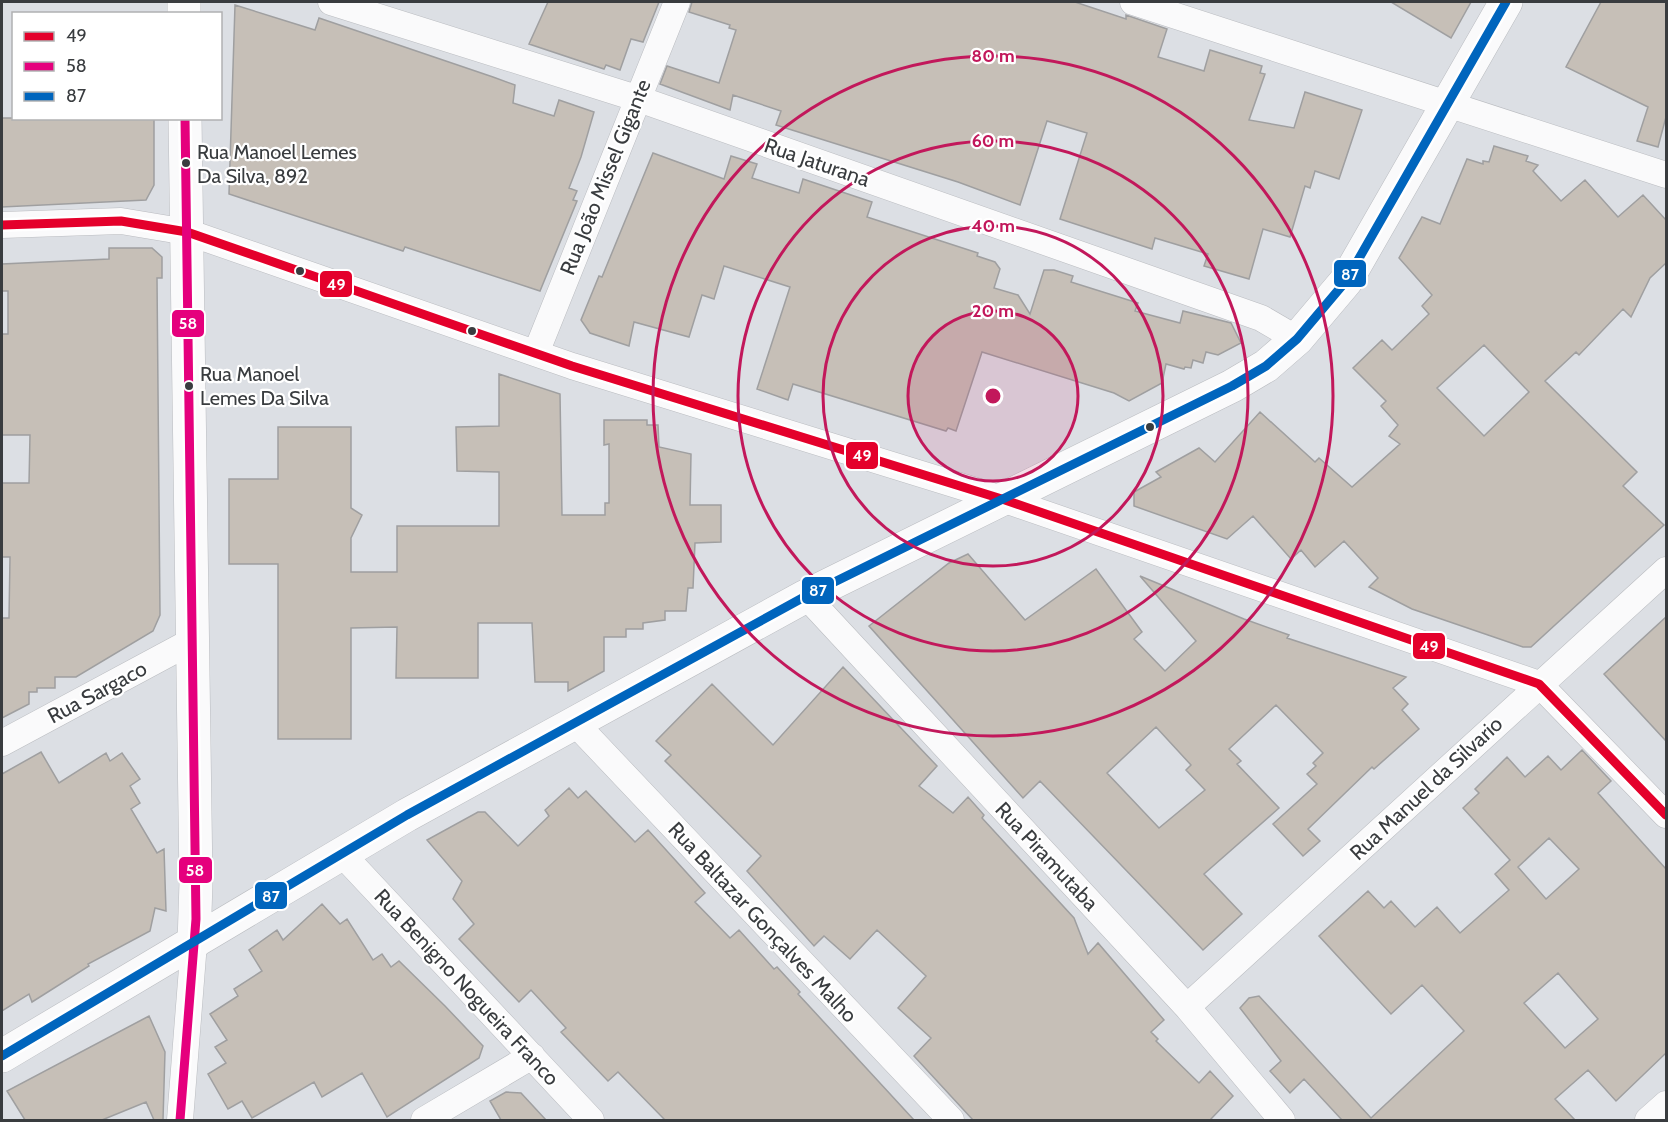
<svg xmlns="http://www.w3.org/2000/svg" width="1668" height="1122" font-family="Cabin,sans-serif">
<rect width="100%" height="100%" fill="#dcdfe4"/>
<!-- building -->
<path fill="#c6bfb7" stroke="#9f9fa0" stroke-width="1.5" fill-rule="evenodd" d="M548 2H659L643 42 631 39 620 70 606 65 604 69 529 44Z
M692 2H1075L1126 19V15L1167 29 1158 57 1204 71 1210 50 1262 66 1260 73 1265 74 1249 120 1294 128 1305 92 1362 110 1339 179 1315 171 1310 188 1305 186 1290 237 1263 229 1249 279 1204 266 1208 254 1155 238 1152 249 1060 219 1087 133 1047 121 1020 205 958 182 776 125 781 111 733 95 730 110 660 84 667 66 719 83 736 30 729 28 730 25 689 12Z
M1391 2H1471L1451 38Z
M1601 2H1666V117L1658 147 1637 141 1648 107 1566 67Z
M235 5 315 30 319 18 493 77 515 85 513 103 554 116 559 100 594 112 581 157 569 188 577 191 573 200 577 201 540 291 405 247 403 251 229 194Z
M2 118H154V185L146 200 2 207Z
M1494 146 1528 156 1526 161 1538 165 1533 171 1561 201 1585 180 1618 217 1643 195 1666 220V263L1650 278 1631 317 1623 309 1579 355 1576 352 1545 381 1637 472 1623 486 1664 525 1531 647H1523L1412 609 1369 587 1378 578 1344 541 1315 567 1301 550 1291 559 1253 516 1227 539 1134 506V492L1161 477 1156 472 1199 448 1215 462 1260 412 1315 462 1319 458 1352 487 1400 444 1389 436 1398 425 1381 406 1386 401 1353 368 1382 340 1392 350 1429 314 1422 306 1432 295 1399 258 1422 217 1440 224 1467 159 1483 164V161L1489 162ZM1484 345 1529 392 1484 436 1437 388Z
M653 153 724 179 731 156 757 164 752 178 799 193 803 179 872 202 867 217 978 253 977 256 995 262 1000 269 994 288 1018 295 1030 314 1044 270H1054L1073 276 1071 282 1138 303 1135 311 1180 323 1183 311 1231 323 1241 343 1218 355 1206 352 1203 363 1193 360 1191 368 1185 367 1184 369 1166 364 1162 383 1129 401 1114 393 982 352 956 431 948 428 946 431 793 384 788 400 757 389 790 287 724 266 714 299 702 295 689 337 634 322 629 346 590 333 581 320 599 276 602 277Z
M109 248H152L162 257V278H157L160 615 153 631 76 677H55V688H37V692H29V704L2 718V618H9L10 557H2V483H29L30 435H2V334H8V291H2V264L109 259Z
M499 374 560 394 562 515H605V503H609V444L604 445V420H647V425H658L659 447 691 454 690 505H721V542L695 543 693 588H688L686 611H665V620L643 623V629H626V637H604V671L568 691V682H535L532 623H478V678H396L397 627 351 628V739H278V564H229V479H278V427H351V508L362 515 351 538V572H397V526H499V472L457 471 456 427 499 426Z
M968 554 1025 620 1096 569 1142 632 1134 639 1165 671 1196 641 1140 576 1244 619 1289 635 1287 638 1406 677 1393 688 1408 704 1402 710 1419 729 1374 769 1372 767 1308 829 1320 841 1303 856 1273 824 1317 784 1307 774 1316 766 1313 763 1323 753 1276 705 1229 749 1241 761 1237 764 1279 808 1204 874 1242 914 1203 950 1040 781 1023 798 869 626 949 563ZM1156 727 1191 765 1186 770 1205 790 1159 828 1107 773Z
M1666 617V741L1604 674Z
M843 667 937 766 919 786 953 813 968 797 984 815 982 818 1074 918 1088 954 1098 943 1164 1020 1151 1032 1158 1039 1156 1041 1199 1083 1210 1071 1233 1096 1210 1120H973L914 1056 931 1038 898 1008 926 976 877 930 850 959 824 936 814 946 747 871 761 856 665 761 671 755 656 741 712 684 773 745Z
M1582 750 1611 781 1598 793 1666 869V1053L1616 1101 1588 1070 1555 1099 1575 1120H1342L1304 1079 1290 1093 1270 1071 1281 1061 1240 1008 1249 998 1259 996 1371 1118 1464 1031 1422 985 1391 1014 1319 936 1368 891 1384 908 1391 901 1415 927 1437 907 1460 933 1509 890 1495 874 1510 860 1463 808 1479 793 1475 789 1507 757 1525 777 1548 756 1561 770ZM1549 838 1579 869 1546 899 1518 867ZM1558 973 1598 1019 1565 1048 1524 1003Z
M41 752 59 783 106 753 110 761 122 753 140 779 130 786 140 803 131 809 157 853 164 849 166 911 155 908 150 931 88 964 89 966 32 1002 29 994 2 1011V774Z
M569 788 578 798 586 791 635 842 648 830 705 893 695 902 730 938 739 930 774 969 777 967 800 992 798 994 914 1120H665L618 1072 608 1081 561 1032 566 1028 531 990 519 1002 459 939 474 924 453 899 462 881 427 840 478 812H485L518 846 549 816 545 810Z
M322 904 340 924 347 919 373 960 382 954 391 967 399 961 445 1006 483 1046 479 1058 387 1117 362 1073 322 1097 314 1082 252 1118 242 1101 228 1109 208 1074 226 1063 215 1047 227 1040 210 1014 238 996 234 989 262 971 249 950 277 930 283 940Z
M149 1016 165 1052 163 1120H154L146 1102 102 1120H25L7 1091Z
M506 1092 521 1093 546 1120H501L490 1101Z"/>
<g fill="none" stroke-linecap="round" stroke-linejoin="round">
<defs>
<path id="street" d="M331 2 636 98 1261 318 1297 339
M1133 2 1666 175
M2 225 121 221 187 232 572 366 1005 500 1539 684 1666 815
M536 353 677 2
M806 596 1187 1007 1282 1120
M576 724 951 1120
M2 743 192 641
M343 855 591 1120
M1187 1007 1666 570
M180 1120 194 943
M424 1120 532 1056
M1648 1120 1666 1104"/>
<path id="secondary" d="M184 2V14
M185 118 196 882 194 943
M2 1056 407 815 806 596 1232 386 1266 366 1297 339 1346 281 1506 2"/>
</defs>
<!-- street casing -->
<use href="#street" stroke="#babcc0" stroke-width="27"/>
<!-- secondary casing -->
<use href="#secondary" stroke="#babcc0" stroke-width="34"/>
<!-- street -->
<use href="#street" stroke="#fafafb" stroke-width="26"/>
<!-- secondary -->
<use href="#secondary" stroke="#fafafb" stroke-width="33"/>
<defs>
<path id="bus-1" d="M2 225 121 221 187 232 572 366 1005 500 1539 684 1666 815"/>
<path id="bus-2" d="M180 1120 196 919 185 118"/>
<path id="bus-3" d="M2 1056 407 815 806 596 1232 386 1266 366 1297 339 1346 281 1506 2"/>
</defs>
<!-- bus-1 casing -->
<use href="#bus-1" stroke="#fff" stroke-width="14"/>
<!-- bus-2 casing -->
<use href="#bus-2" stroke="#fff" stroke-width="14"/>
<!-- bus-3 casing -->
<use href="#bus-3" stroke="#fff" stroke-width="14"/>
<!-- bus-1 -->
<use href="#bus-1" stroke="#e4002b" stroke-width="9"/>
<!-- bus-2 -->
<use href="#bus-2" stroke="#e5007d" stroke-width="9"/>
<!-- bus-3 -->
<use href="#bus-3" stroke="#0065bd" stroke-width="9"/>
</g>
<!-- distance rings -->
<circle cx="993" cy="396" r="85" fill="#c2185b" fill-opacity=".12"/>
<g fill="none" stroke="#c2185b" stroke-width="3">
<circle cx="993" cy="396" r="85"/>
<circle cx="993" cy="396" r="170"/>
<circle cx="993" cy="396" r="255"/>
<circle cx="993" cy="396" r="340"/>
</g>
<!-- markers -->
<g fill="#393c3f" stroke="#fff" stroke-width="2">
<circle cx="186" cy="163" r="5"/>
<circle cx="300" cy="271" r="5"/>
<circle cx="472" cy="331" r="5"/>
<circle cx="189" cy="386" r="5"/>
<circle cx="1150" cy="427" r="5"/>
</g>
<g text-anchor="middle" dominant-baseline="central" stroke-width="4.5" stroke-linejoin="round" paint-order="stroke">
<!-- bus labels -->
<g font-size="20" fill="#393c3f" stroke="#fff" text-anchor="start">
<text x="197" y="152">Rua Manoel Lemes<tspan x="197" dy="24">Da Silva, 892</tspan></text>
<text x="200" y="374">Rua Manoel<tspan x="200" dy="24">Lemes Da Silva</tspan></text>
</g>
<!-- street labels -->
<g font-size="21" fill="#393c3f" stroke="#fff">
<text transform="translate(817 162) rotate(19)">Rua Jaturana</text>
<text transform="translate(605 177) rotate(-68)">Rua João Missel Gigante</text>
<text transform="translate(97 692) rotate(-28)">Rua Sargaco</text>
<text transform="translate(1426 788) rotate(-43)">Rua Manuel da Silvario</text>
<text transform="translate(1047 856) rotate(47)">Rua Piramutaba</text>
<text transform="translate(763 922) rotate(47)">Rua Baltazar Gonçalves Malho</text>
<text transform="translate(467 987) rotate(47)">Rua Benigno Nogueira Franco</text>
</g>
</g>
<circle cx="993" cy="396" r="9" fill="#c2185b" stroke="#fff" stroke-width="3"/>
<g font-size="18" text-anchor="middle" font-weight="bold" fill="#c2185b" stroke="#fff" stroke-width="4.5" stroke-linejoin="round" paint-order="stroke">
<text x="993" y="62">80 m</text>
<text x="993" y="147">60 m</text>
<text x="993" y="232">40 m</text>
<text x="993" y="317">20 m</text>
</g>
<g stroke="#fff" stroke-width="2">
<rect x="1333" y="259" width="34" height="29" rx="6" fill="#0065bd"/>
<rect x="319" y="270" width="34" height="28" rx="6" fill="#e4002b"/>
<rect x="171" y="309" width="34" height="29" rx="6" fill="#e5007d"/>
<rect x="845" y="441" width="34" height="29" rx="6" fill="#e4002b"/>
<rect x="801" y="576" width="34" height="29" rx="6" fill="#0065bd"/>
<rect x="1412" y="632" width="34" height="28" rx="6" fill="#e4002b"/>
<rect x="178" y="856" width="35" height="28" rx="6" fill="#e5007d"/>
<rect x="254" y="881" width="34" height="29" rx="6" fill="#0065bd"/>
</g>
<g font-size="16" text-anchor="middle" font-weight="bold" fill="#fff">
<text x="1350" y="280">87</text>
<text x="336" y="290">49</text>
<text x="188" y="329">58</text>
<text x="862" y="461">49</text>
<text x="818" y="596">87</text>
<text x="1429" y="652">49</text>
<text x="195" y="876">58</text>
<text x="271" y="902">87</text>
</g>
<!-- border -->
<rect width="1668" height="1122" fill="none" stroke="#393c3f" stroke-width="6"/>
<!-- legend -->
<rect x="12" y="12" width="210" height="108" fill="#ffffff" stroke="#b0b1b2" stroke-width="1.5"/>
<rect x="24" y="32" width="30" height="9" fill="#e4002b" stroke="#b0b1b2" stroke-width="1.5"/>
<text x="66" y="42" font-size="18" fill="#393c3f">49</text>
<rect x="24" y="62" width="30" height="9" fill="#e5007d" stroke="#b0b1b2" stroke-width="1.5"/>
<text x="66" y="72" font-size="18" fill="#393c3f">58</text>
<rect x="24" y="92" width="30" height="9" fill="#0065bd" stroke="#b0b1b2" stroke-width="1.5"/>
<text x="66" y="102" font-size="18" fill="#393c3f">87</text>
</svg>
